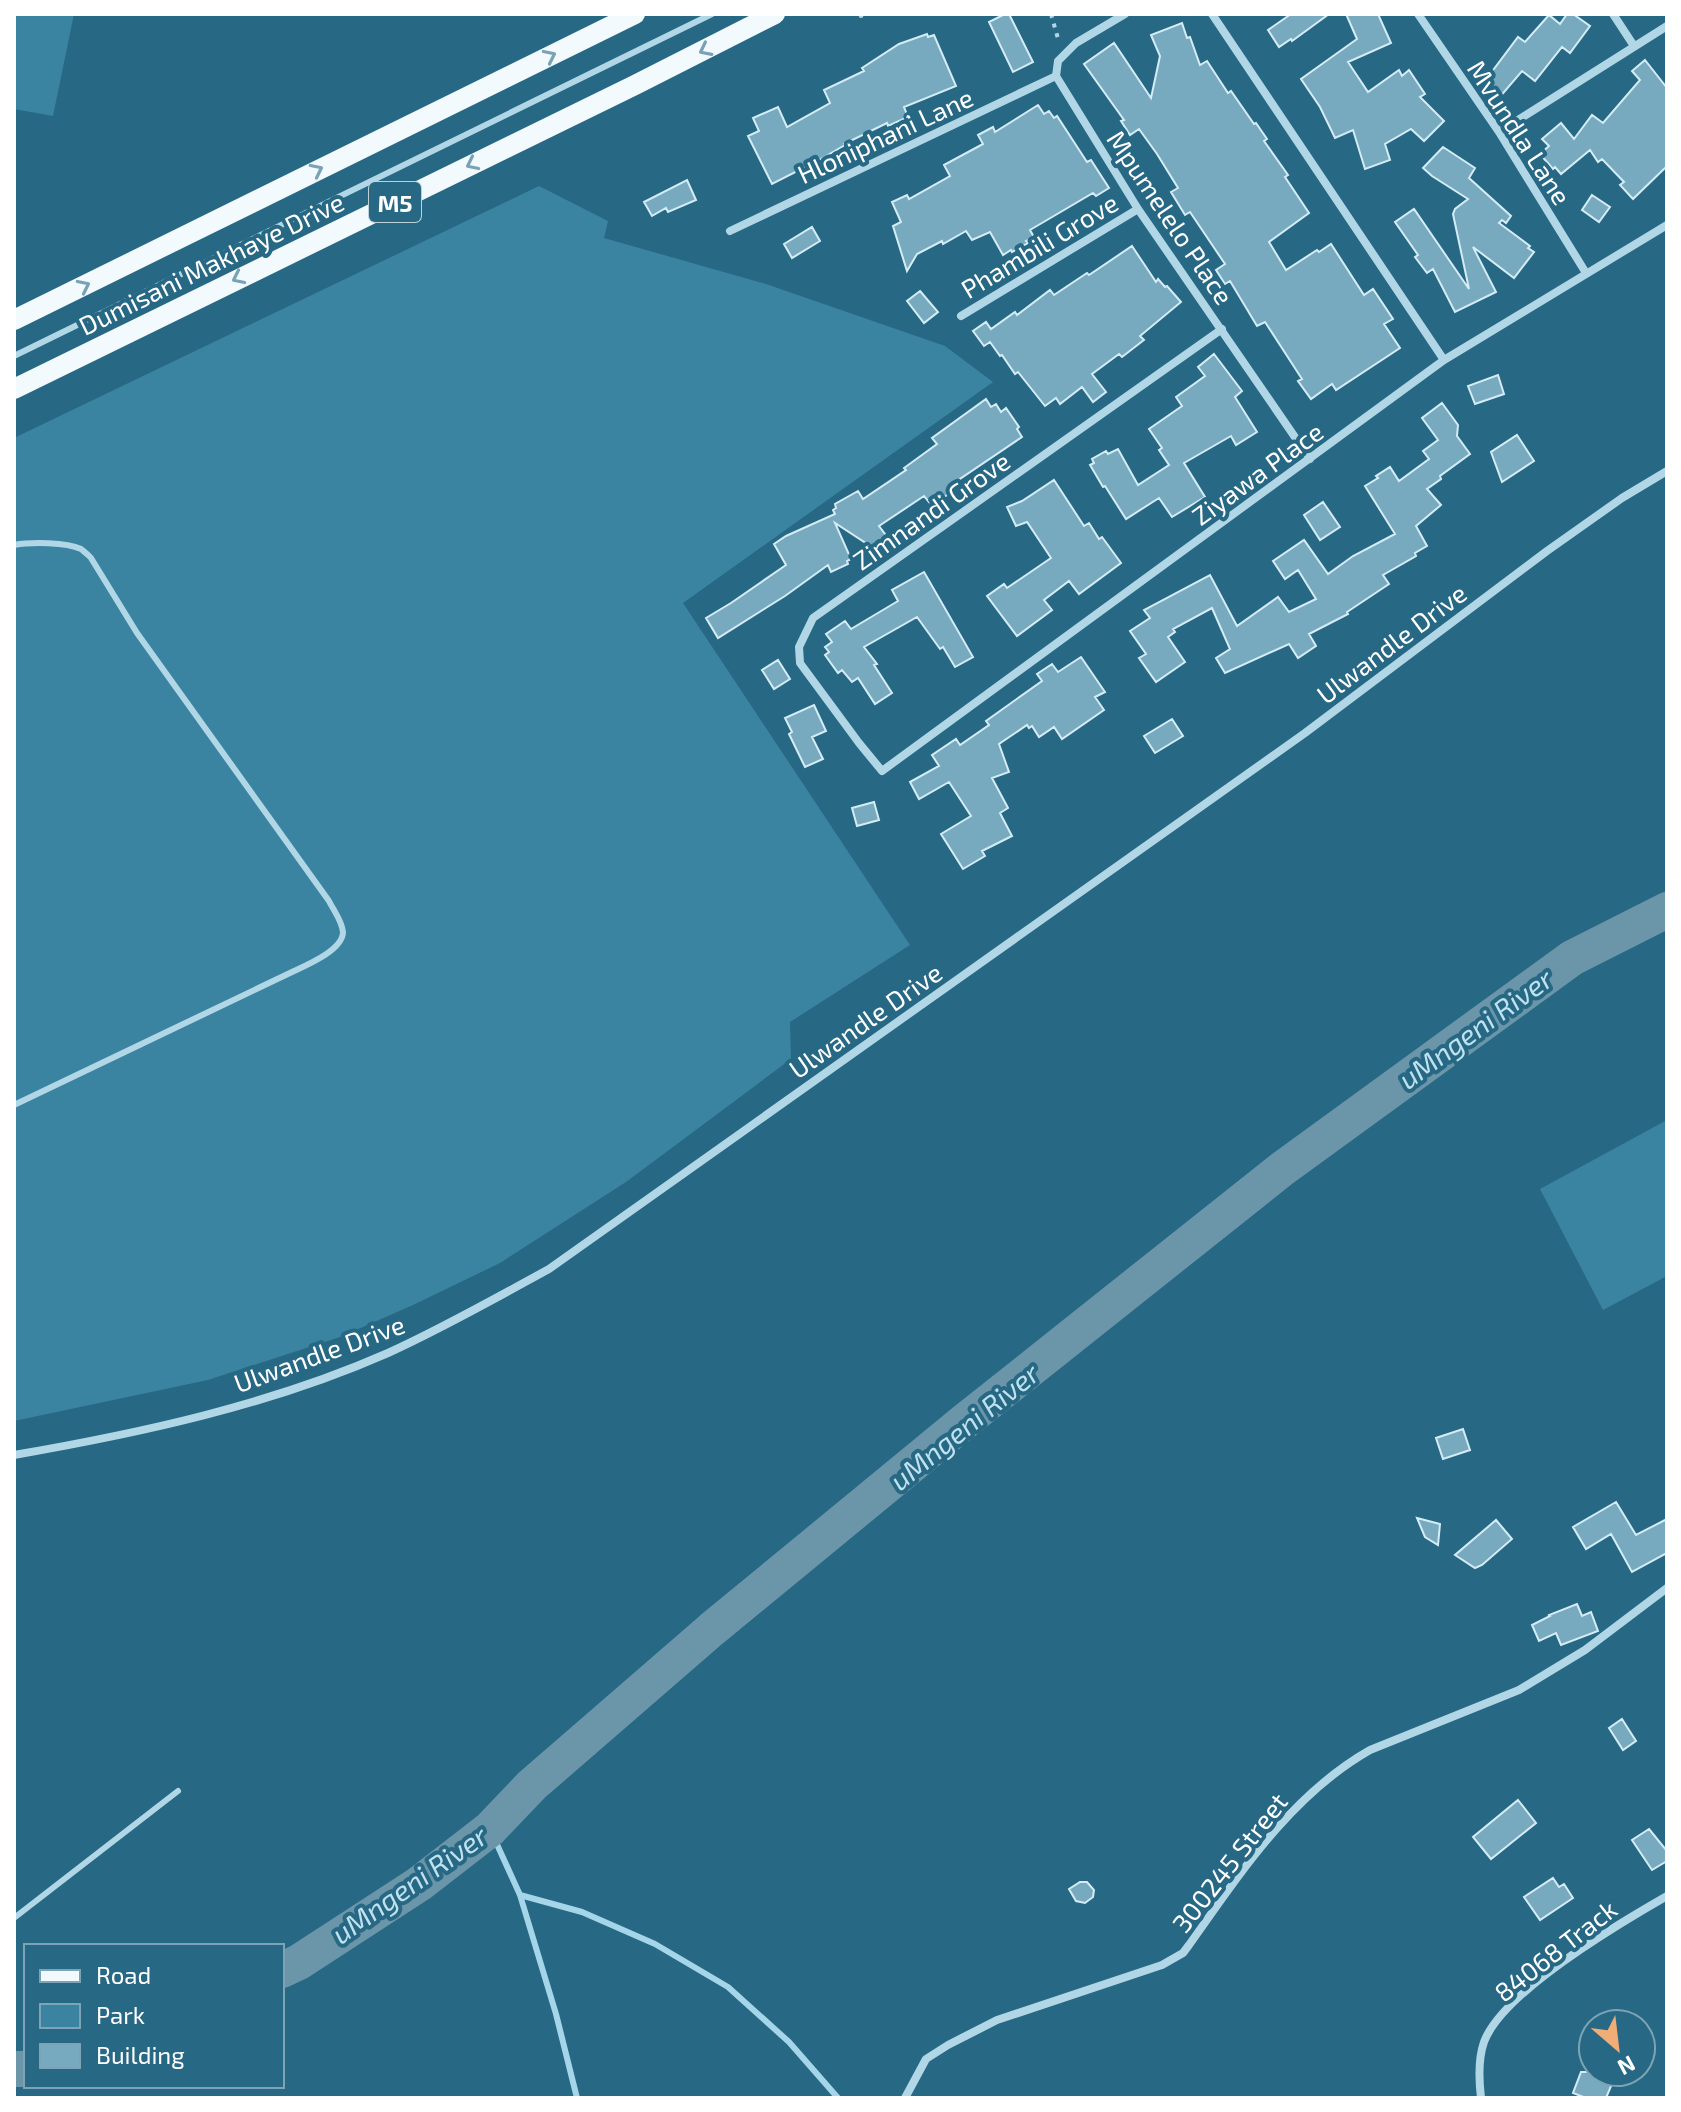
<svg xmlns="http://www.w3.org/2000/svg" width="1681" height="2112" font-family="'Exo 2',sans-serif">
<rect width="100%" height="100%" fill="#276884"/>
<!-- green -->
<path fill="#3b84a1" d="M14 14H74L53 116 14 109Z
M539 186 608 221 604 238 766 284 945 346 993 382 683 603 910 945 790 1022 791 1059 626 1182 500 1263 413 1305 340 1337 208 1380 14 1421V438Z
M1667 1120V1276L1603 1310 1540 1189Z"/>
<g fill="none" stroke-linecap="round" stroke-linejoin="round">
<!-- stream -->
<path stroke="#a5d5e8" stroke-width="6" d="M490 1829 520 1895 556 2014 577 2098
M520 1895 582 1912 655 1944 728 1987 789 2042 838 2098"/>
<!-- river -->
<path stroke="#6b96a9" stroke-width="36" d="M282 1970 299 1962 419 1884 490 1829 532 1785 712 1629 965 1421 1282 1169 1572 958 1667 910
M14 2069H26"/>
</g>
<!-- building -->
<path fill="#77a9bf" stroke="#d4ecf6" stroke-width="2" d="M1005 14H1009L1033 62 1013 72 989 22Z
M1291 14H1329L1292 41 1291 39 1279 47 1268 30Z
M1346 14H1378L1391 43 1348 62 1368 92 1399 70 1402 76 1409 70 1425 94 1420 97 1444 121 1424 141 1411 129 1385 144 1390 160 1365 169 1353 130 1335 138 1320 107 1301 79 1357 39Z
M1567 14H1573L1590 26 1570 53 1562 47 1535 81 1522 71 1499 98 1491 97 1482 85 1518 37 1525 42 1549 15 1560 24Z
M1182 23 1187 38 1190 37 1200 65 1207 61 1228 93 1231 91 1254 124 1256 123 1267 139 1264 141 1288 175 1285 177 1309 213 1269 242 1286 270 1317 250 1319 252 1331 244 1364 295 1373 289 1393 319 1384 324 1400 348 1336 390 1332 384 1311 399 1298 381 1302 379 1265 322 1257 326 1230 281 1225 284 1216 270 1225 264 1190 212 1185 215 1171 192 1178 188 1157 154 1139 129 1130 135 1121 121 1124 120 1084 64 1114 43 1151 98 1160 56 1151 35Z
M927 34 928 37 934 35 956 86 904 107 908 117 888 126 887 123 844 144 845 145 819 160 772 184 748 136 759 131 753 118 778 107 787 127 830 103 824 90 864 71 862 68 899 44Z
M1645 60 1667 88V166L1633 199 1620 185 1624 182 1602 159 1598 162 1590 150 1561 174 1555 167 1553 169 1540 154 1549 146 1542 139 1561 123 1574 139 1592 115 1603 123 1640 80 1632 71Z
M1038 105 1044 114 1049 111 1054 118 1057 116 1087 162 1091 160 1109 188 1096 196 1093 193 1030 230 1034 237 1026 241 1028 243 1012 252 1011 250 1003 255 990 232 972 240 966 231 943 244 942 241 917 254 907 271 893 226 901 222 892 202 907 195 909 199 950 176 944 165 983 144 978 135 993 127 995 132Z
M1443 147 1475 168 1469 178 1511 216 1506 223 1502 220 1499 223 1530 246 1528 248 1534 252 1514 278 1473 247 1496 292 1455 312 1433 269 1427 273 1415 257 1418 255 1395 222 1414 209 1469 289 1453 214 1455 209 1468 199 1432 176 1423 168Z
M687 180 696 200 668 212 666 208 652 216 644 202Z
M1592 195 1610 207 1599 222 1582 210Z
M812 227 820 241 792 258 784 244Z
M1132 246 1156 282 1158 279 1165 287 1167 286 1181 302 1140 336 1144 340 1122 357 1119 354 1092 374 1106 392 1093 402 1082 387 1060 404 1056 398 1045 406 1018 372 1015 374 1002 355 1000 356 990 342 984 346 973 331 986 322 991 329 1015 312 1017 315 1050 290 1054 295 1087 273 1089 275Z
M920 291 938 312 924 323 907 301Z
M1214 354 1242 391 1235 397 1257 432 1236 445 1231 436 1184 463 1205 497 1172 517 1159 498 1126 519 1105 486 1103 487 1090 465 1094 463 1092 459 1106 451 1108 454 1118 449 1138 485 1169 465 1159 450 1162 448 1149 429 1182 406 1176 397 1205 376 1198 367Z
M1498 375 1504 394 1475 404 1468 386Z
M986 399 991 407 996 404 1001 412 1006 408 1019 427 1017 429 1022 437 957 481 961 485 932 506 924 496 879 526 891 542 889 548 884 552 878 551 835 523 851 559 847 561 848 564 831 572 828 565 785 596 718 638 706 618 731 603 786 565 774 544 786 536 835 514 833 510 836 508 835 504 858 491 863 499 906 470 904 468 937 444 932 438Z
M1442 403 1458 425 1457 436 1470 454 1440 476 1441 479 1427 489 1441 505 1416 526 1427 546 1415 553 1416 556 1383 575 1389 584 1347 612 1348 614 1309 634 1316 646 1298 658 1289 644 1225 673 1216 658 1230 649 1212 608 1173 629 1175 632 1168 637 1185 662 1156 682 1139 658 1146 654 1130 631 1150 618 1144 610 1210 575 1237 626 1278 597 1289 612 1316 599 1298 570 1285 579 1273 561 1304 540 1328 574 1353 556 1395 534 1365 486 1378 478 1376 476 1390 467 1399 481 1429 459 1423 451 1438 440 1422 418Z
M1517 435 1534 461 1502 482 1491 452Z
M1054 480 1084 526 1089 523 1099 539 1102 537 1121 563 1079 594 1069 581 1044 600 1052 610 1017 636 987 596 1004 584 1007 588 1051 558 1027 522 1016 526 1007 507 1022 501Z
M1323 502 1340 527 1320 540 1304 515Z
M924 572 973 657 955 667 943 647 940 649 917 617 864 647 877 664 874 665 892 693 875 704 858 678 852 682 842 670 838 673 825 655 829 652 825 647 832 642 826 634 845 621 851 629 898 601 892 590Z
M1081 657 1105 692 1095 697 1104 710 1062 739 1054 727 1039 737 1032 726 1029 728 1027 725 999 744 1009 772 992 778 1008 808 1000 813 1012 836 982 851 985 856 963 869 941 834 971 816 949 782 919 799 910 782 939 766 932 755 956 739 960 745 989 725 986 721 1042 681 1037 674 1052 664 1058 672Z
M778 660 790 679 774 689 762 670Z
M814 705 826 731 812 737 823 759 805 767 789 734 792 732 785 718Z
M1172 719 1183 736 1155 753 1144 736Z
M874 802 879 820 857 826 852 808Z
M1463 1429 1470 1450 1443 1459 1436 1438Z
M1616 1502 1636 1535 1667 1519V1553L1632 1572 1611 1534 1586 1549 1573 1527Z
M1417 1518 1440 1524 1438 1545 1425 1537Z
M1496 1520 1512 1539 1482 1565 1475 1568 1455 1555Z
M1577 1604 1582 1616 1591 1612 1598 1631 1561 1645 1556 1633 1539 1641 1532 1625 1550 1616 1549 1615Z
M1622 1719 1636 1741 1623 1750 1609 1728Z
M1518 1800 1536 1823 1491 1859 1473 1837Z
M1649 1829 1667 1851V1861L1652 1870 1632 1840Z
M1553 1878 1559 1887 1564 1884 1573 1898 1540 1920 1524 1897Z
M1080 1882H1087L1094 1890 1093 1897 1085 1903 1076 1901 1069 1889Z
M1581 2072H1617L1606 2098H1586L1573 2093Z"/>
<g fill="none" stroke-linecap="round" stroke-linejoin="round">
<!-- path -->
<path stroke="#b1d7e7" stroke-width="4" stroke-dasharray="4 6" stroke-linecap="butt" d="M860 14 861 16 865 14
M1051 14 1059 42"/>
<!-- service -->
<path stroke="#b1d7e7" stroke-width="6" d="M14 356 712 14
M14 545C31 542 66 542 81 549 82 550 91 557 91 558L137 633 329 901C334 911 342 921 343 932 343 950 307 965 292 972L14 1105
M14 1918 178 1791"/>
<!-- minor -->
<path stroke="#b1d7e7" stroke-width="8" d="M1125 14 1076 43 1058 61 1056 76 1138 209 1310 459
M1212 14 1444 360
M1418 14 1499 132 1586 273
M1613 14 1634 46
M1499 132 1667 26
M730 231 1056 76
M961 316 1138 209
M1222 329 813 618 799 647 800 663 859 743 882 771 1444 360 1667 225
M14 1455C141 1433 270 1405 388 1353 443 1328 496 1298 549 1269L1305 733 1547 551 1622 498 1667 471
M905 2098 926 2059 948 2045 997 2020 1162 1965 1183 1953 1189 1945C1241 1872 1291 1795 1370 1750L1519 1690 1585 1650 1667 1588
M1481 2098C1479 2081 1478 2059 1484 2042 1503 1991 1620 1923 1667 1896"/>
<!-- primary -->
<path stroke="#f2fafe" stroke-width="20" d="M14 320 635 14
M14 389 635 85 775 14"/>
</g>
<!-- one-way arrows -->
<defs><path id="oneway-chevron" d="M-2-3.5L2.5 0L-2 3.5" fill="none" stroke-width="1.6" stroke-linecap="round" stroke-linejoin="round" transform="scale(2)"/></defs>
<g stroke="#78a2b5">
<use href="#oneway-chevron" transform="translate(705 50) rotate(153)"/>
<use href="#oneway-chevron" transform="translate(550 56) rotate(-26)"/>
<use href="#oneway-chevron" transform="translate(472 164) rotate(154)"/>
<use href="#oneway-chevron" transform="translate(317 170) rotate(-26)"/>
<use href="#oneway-chevron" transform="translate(238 278) rotate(154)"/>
<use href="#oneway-chevron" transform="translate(84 286) rotate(-26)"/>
</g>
<g text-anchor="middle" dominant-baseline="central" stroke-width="8" stroke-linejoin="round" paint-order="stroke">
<!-- shield labels -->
<rect fill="#276884" stroke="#bed2da" stroke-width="2" x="369" y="182" width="52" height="40" rx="6"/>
<g font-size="24" font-weight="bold" fill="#fff">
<text x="395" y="202">M5</text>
</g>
<!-- street labels -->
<g font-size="26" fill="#fff" stroke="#276884">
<text transform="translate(1520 132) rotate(57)">Mvundla Lane</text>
<text transform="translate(885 135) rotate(-25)">Hloniphani Lane</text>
<text transform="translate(1171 217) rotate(56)">Mpumelelo Place</text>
<text transform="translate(1039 245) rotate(-31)">Phambili Grove</text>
<text transform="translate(211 263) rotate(-26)">Dumisani Makhaye Drive</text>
<text transform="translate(1257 473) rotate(-36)">Ziyawa Place</text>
<text transform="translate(931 510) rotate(-35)">Zimnandi Grove</text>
<text transform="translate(1391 643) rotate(-37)">Ulwandle Drive</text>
<text transform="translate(865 1020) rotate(-35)">Ulwandle Drive</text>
<text transform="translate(319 1353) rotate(-20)">Ulwandle Drive</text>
<text transform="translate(1229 1862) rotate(-52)">300245 Street</text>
<text transform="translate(1555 1950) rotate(-38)">84068 Track</text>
</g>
<!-- water labels -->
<g font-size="28" font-style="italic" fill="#bfe2f0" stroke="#276884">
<text transform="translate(1475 1028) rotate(-36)">uMngeni River</text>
<text transform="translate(964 1426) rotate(-39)">uMngeni River</text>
<text transform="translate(409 1884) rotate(-35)">uMngeni River</text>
</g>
</g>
<!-- border -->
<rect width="1681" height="2112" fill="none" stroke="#ffffff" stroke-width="32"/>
<!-- legend -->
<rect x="24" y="1944" width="260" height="144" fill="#276884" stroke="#7da4b5" stroke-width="2"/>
<rect x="40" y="1970" width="40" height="12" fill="#f2fafe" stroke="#7da4b5" stroke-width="2"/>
<text x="96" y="1984" font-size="24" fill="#ffffff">Road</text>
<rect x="40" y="2004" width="40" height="24" fill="#3b84a1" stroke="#7da4b5" stroke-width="2"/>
<text x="96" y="2024" font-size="24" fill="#ffffff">Park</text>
<rect x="40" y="2044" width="40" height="24" fill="#77a9bf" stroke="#7da4b5" stroke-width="2"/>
<text x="96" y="2064" font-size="24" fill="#ffffff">Building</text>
<!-- north arrow -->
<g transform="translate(1617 2048) rotate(152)"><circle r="38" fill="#276884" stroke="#7da4b5" stroke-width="2"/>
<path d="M0-6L14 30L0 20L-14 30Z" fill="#f0ad76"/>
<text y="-12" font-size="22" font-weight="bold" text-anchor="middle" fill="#ffffff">N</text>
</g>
</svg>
